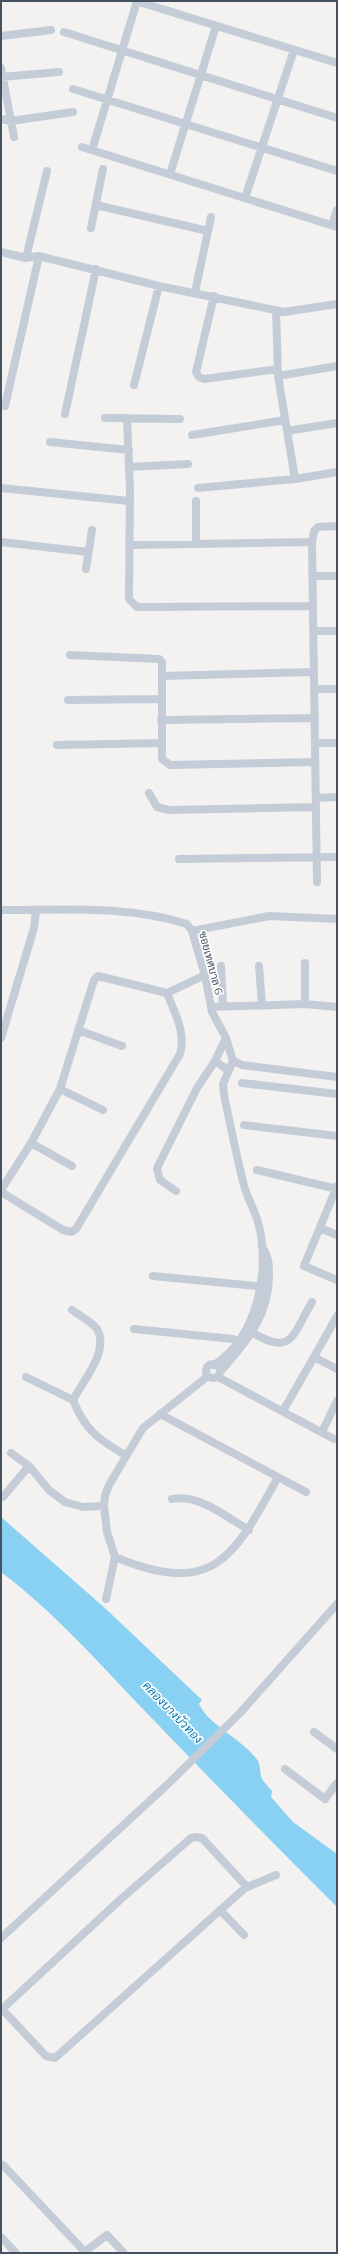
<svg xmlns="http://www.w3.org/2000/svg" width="338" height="2254" font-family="Montserrat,Sarabun,sans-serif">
<rect width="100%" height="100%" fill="#f4f1f1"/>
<!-- water -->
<path fill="#88d1f3" d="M1 1517 106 1609 202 1700 199 1704C210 1727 242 1738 258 1761 260 1765 260 1771 261 1776 262 1781 268 1786 272 1791L271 1797 293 1822 337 1854V1907C272 1842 206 1775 142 1708 97 1661 54 1612 1 1572Z"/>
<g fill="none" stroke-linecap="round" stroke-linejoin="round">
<!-- street -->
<path stroke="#c4ccd7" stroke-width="8" d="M136 1 337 63
M64 32 337 118
M1 36 51 30
M1 68 14 137
M1 77 59 72
M73 89 337 171
M1 119 11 121 73 112
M82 147 337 227
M92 150 137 1
M170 174 216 26
M245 198 294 50
M96 205 208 231
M332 225 337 210
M91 228 103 169
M1 252 26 258 39 256 159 286 284 312 337 304
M26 258 47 171
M195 292 211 217
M214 296 196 372 199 377 204 379 278 369
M276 310 278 376 295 479 337 472
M278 376 337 366
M134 385 159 286
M5 406 39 256
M65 414 96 269
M105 418 180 419
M127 418 130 489 129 599 137 607H145L313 606
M287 431 337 423
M192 435 285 420
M50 442 129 450
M129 467 188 464
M1 488 129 501
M198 488 295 479
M196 501V544
M1 542 88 552
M129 545 312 542
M86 569 92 530
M312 576H337
M313 631H337
M70 655 159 659 162 662V759L170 765 315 762
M162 676 314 672
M314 689H337
M68 700 161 699
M161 720 315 718
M315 743H337
M57 745 161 743
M149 793 157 807 169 810 316 807
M316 798 337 797
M179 859 337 857
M317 882 312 542 314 531 318 527 337 526
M1 910C63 910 128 905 187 924L192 931 205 975 212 1012 226 1038 233 1061 242 1065 337 1077
M192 931 269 916 337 919
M221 966 223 1006
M259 966 262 1005
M305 1004V963
M211 1007 305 1004 337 1007
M78 1030 122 1046
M1 1038 34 928 36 910
M215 1061 228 1070
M242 1083 337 1094
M60 1089 103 1110
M244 1125 337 1136
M31 1143 72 1166
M257 1170 337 1189
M337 1186 304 1266 337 1280
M1 1190 31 1143 60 1089 94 980 98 976 167 993 205 975
M176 1191 160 1180 157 1169 159 1164 197 1088 215 1061 226 1038
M1 1192 63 1230 71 1232 76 1229 180 1054C186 1032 175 1014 167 993
M320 1228 337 1235
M153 1276 266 1287
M72 1310C80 1316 91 1321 97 1329 110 1351 82 1382 73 1400 85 1430 98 1439 125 1455
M134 1329 233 1339 241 1344
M248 1330C292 1357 291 1338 312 1302
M314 1357 337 1316
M206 1371a7 7 0 1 1 14 0a7 7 0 1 1-14 0Z
M214 1365C258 1337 271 1269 258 1222 254 1208 246 1196 243 1182 236 1153 230 1124 224 1095L223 1084 233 1061
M220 1372C245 1343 269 1317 269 1276 269 1264 269 1257 262 1247
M208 1376 143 1428 109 1485 105 1496 104 1506 107 1532 115 1557C214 1598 234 1557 278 1477
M26 1377 73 1400
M218 1377 334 1439
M283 1411 314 1357 337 1369
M160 1414 306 1492
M322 1432 337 1401
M11 1453 29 1466 49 1490 65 1502 83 1507 104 1506
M3 1497 29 1466
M172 1499C200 1494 226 1517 249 1530
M106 1599 115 1557
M314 1732 337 1749
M285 1769 325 1799 337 1783
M220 1910 244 1935
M1 1938 168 1784 240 1713 337 1604
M1 2008 46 2056 55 2058 245 1888 276 1875
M2 2009 121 1899 191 1838 197 1837 202 1838 247 1887
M3 2165 84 2251
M1 2237 16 2253
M83 2253 107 2235 124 2253"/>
</g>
<g text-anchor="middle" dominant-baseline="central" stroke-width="3.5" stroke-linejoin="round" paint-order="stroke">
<!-- street labels -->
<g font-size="11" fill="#475260" stroke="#fff">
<text transform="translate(211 963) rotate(75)">ซอยเทศบาล 6</text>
</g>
<!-- water labels -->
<g font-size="12" font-style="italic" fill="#0379b1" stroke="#fff">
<text transform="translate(173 1712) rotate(46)">คลองบางบัวทอง</text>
</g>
</g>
<!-- border -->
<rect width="338" height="2254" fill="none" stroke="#475260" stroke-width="4"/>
</svg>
